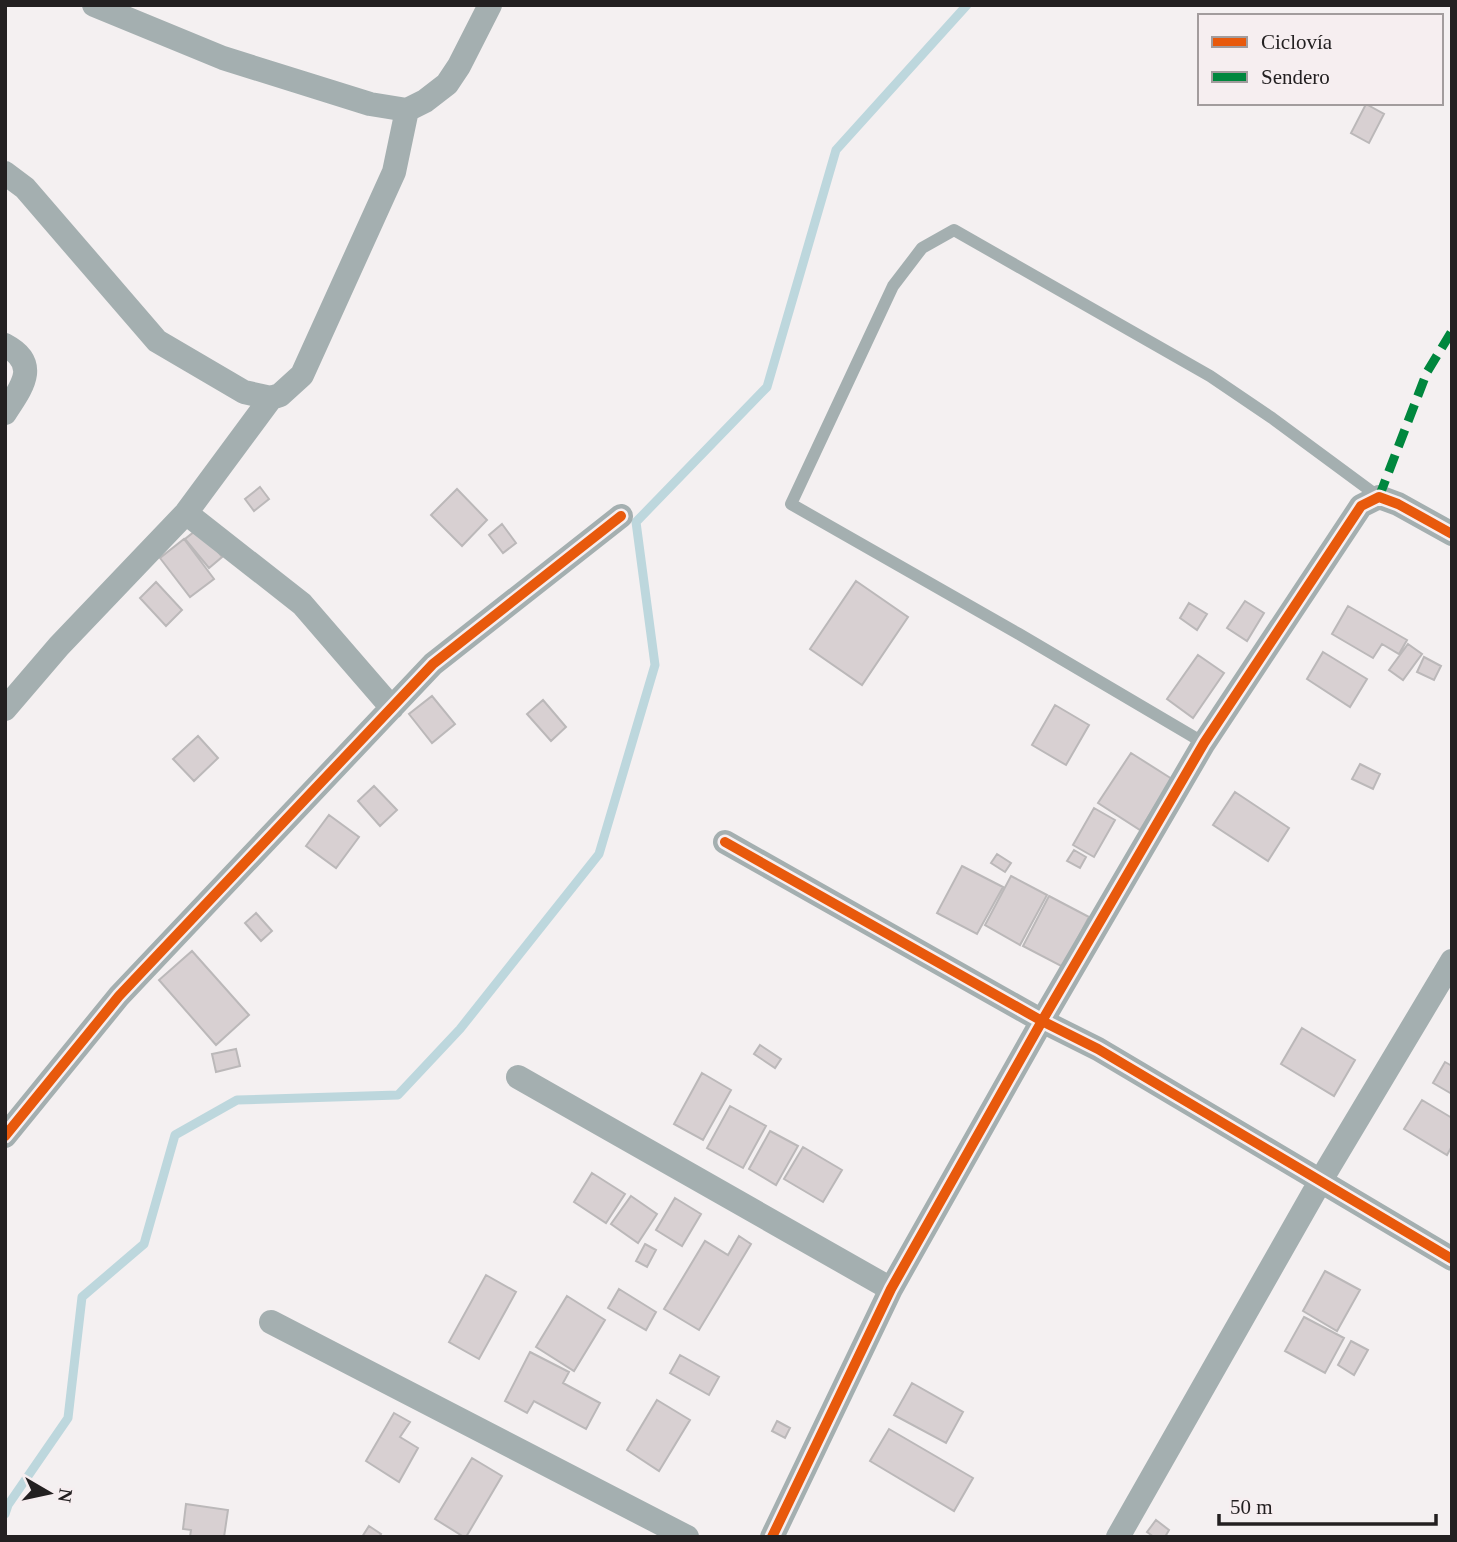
<svg xmlns="http://www.w3.org/2000/svg" width="1457" height="1542" font-family="'Times New Roman',serif">
<rect width="100%" height="100%" fill="#f4f0f1"/>
<g fill="none" stroke-linecap="round" stroke-linejoin="round">
<!-- stream -->
<path stroke="#bdd7dd" stroke-width="9" d="M5 1514 8 1505 68 1418 82 1297 144 1244 175 1135 237 1100 398 1095 460 1029 599 854 655 665 636 522 767 387 836 150 967 5"/>
</g>
<!-- building -->
<path fill="#d8d0d2" stroke="#bbb8b9" stroke-width="2" d="M1366 104 1384 114 1369 143 1351 133Z
M260 487 269 499 254 511 245 499Z
M457 489 487 520 462 546 431 515Z
M502 524 516 543 503 553 489 535Z
M199 528 222 557 209 568 185 539Z
M184 539 214 579 190 597 160 558Z
M856 581 908 617 862 685 810 649Z
M156 582 182 610 166 626 140 598Z
M1245 601 1264 613 1247 641 1227 628Z
M1189 603 1207 614 1197 630 1180 618Z
M1348 606 1407 640 1399 654 1382 644 1373 658 1332 634Z
M1408 644 1422 654 1403 680 1389 670Z
M1323 652 1367 679 1350 707 1307 679Z
M1198 655 1224 673 1193 718 1167 699Z
M1424 657 1441 666 1434 680 1417 672Z
M432 696 455 724 432 743 409 714Z
M543 700 566 727 551 741 527 714Z
M1055 705 1089 725 1066 765 1032 745Z
M198 736 218 758 194 781 173 759Z
M1131 753 1172 779 1140 830 1098 803Z
M1360 764 1380 774 1373 789 1352 779Z
M374 786 397 810 380 826 358 801Z
M1235 792 1289 828 1268 861 1213 825Z
M1094 808 1115 820 1094 857 1073 845Z
M329 815 359 837 336 868 306 846Z
M1074 850 1086 857 1080 868 1067 861Z
M997 854 1011 863 1005 872 991 863Z
M962 866 1003 887 977 934 937 913Z
M1011 876 1047 895 1020 945 985 925Z
M1049 896 1089 917 1063 967 1023 946Z
M256 913 272 931 261 941 245 923Z
M192 951 249 1015 216 1045 159 980Z
M1302 1028 1355 1060 1334 1096 1281 1064Z
M760 1045 781 1059 775 1068 754 1054Z
M236 1049 240 1066 216 1072 212 1054Z
M1445 1062 1452 1066V1094L1433 1083Z
M702 1073 731 1090 703 1140 674 1124Z
M1422 1100 1452 1118V1146L1447 1155 1404 1129Z
M730 1106 766 1126 743 1168 707 1148Z
M770 1131 798 1146 776 1185 749 1169Z
M803 1147 842 1170 823 1202 784 1179Z
M592 1173 625 1194 606 1223 574 1202Z
M631 1196 657 1214 638 1243 611 1224Z
M675 1198 701 1214 682 1246 656 1230Z
M739 1236 751 1244 699 1330 664 1309 705 1241 728 1255Z
M645 1244 656 1250 647 1267 636 1261Z
M1325 1271 1360 1290 1337 1331 1303 1311Z
M486 1275 516 1292 479 1359 449 1342Z
M619 1289 656 1312 646 1330 608 1308Z
M567 1296 605 1320 574 1371 536 1347Z
M1304 1317 1344 1338 1325 1373 1285 1351Z
M1351 1341 1368 1350 1354 1375 1338 1365Z
M530 1352 569 1372 563 1383 600 1403 586 1429 534 1401 527 1413 505 1401Z
M680 1355 719 1377 709 1395 670 1373Z
M912 1383 963 1412 946 1443 894 1415Z
M657 1400 690 1420 659 1471 627 1450Z
M394 1413 410 1422 400 1437 418 1448 399 1482 366 1461Z
M777 1421 790 1428 785 1438 772 1431Z
M889 1429 973 1478 954 1511 870 1461Z
M472 1458 502 1476 466 1537H464L435 1519Z
M186 1504 228 1510 224 1537H190L191 1530 183 1529Z
M1156 1520 1169 1530 1165 1537H1154L1147 1532Z
M369 1526 381 1534 379 1537H362Z"/>
<g fill="none" stroke-linecap="round" stroke-linejoin="round">
<!-- service -->
<path stroke="#a4afb0" stroke-width="12" d="M1204 743 1019 634 791 504 893 286 922 248 954 230 1210 376 1272 418 1379 497"/>
<!-- minor -->
<path stroke="#a4afb0" stroke-width="24" d="M94 5 223 58 370 104 407 110 425 101 447 84 459 66 490 5
M5 173 25 188 157 341 244 392 271 398 280 395 302 375 394 172 407 110
M5 345C41 364 21 388 5 413
M186 513 302 604 392 708
M5 709 59 646 186 513 271 398
M725 842 1042 1021 1098 1049 1452 1259
M518 1077 891 1289
M5 1136 119 996 433 664 621 516
M271 1322 687 1537
M772 1537 891 1289 1042 1021 1204 743 1361 506 1379 497 1398 504 1452 534
M1118 1537 1321 1180 1452 961"/>
<!-- quiet -->
<path stroke="#00873e" stroke-width="9" stroke-dasharray="18 9" stroke-linecap="butt" d="M1379 497 1427 372 1452 331"/>
<defs>
<path id="cycleway" d="M725 842 1042 1021 1098 1049 1452 1259
M5 1136 119 996 433 664 621 516
M772 1537 891 1289 1042 1021 1204 743 1361 506 1379 497 1398 504 1452 534"/>
</defs>
<!-- cycleway casing -->
<use href="#cycleway" stroke="#f6eef0" stroke-width="15"/>
<!-- cycleway -->
<use href="#cycleway" stroke="#e8590c" stroke-width="10"/>
</g>
<!-- border -->
<rect width="1457" height="1542" fill="none" stroke="#232021" stroke-width="14"/>
<!-- legend -->
<rect x="1198" y="14" width="245" height="91" fill="#f6eef0" stroke="#a29c9d" stroke-width="2"/>
<rect x="1212" y="37" width="35" height="10" fill="#e8590c" stroke="#a29c9d" stroke-width="2"/>
<text x="1261" y="49" font-size="21" fill="#232021">Ciclovía</text>
<rect x="1212" y="72" width="35" height="10" fill="#00873e" stroke="#a29c9d" stroke-width="2"/>
<text x="1261" y="84" font-size="21" fill="#232021">Sendero</text>
<!-- north arrow -->
<g transform="translate(49 1493) rotate(99)" stroke="#f6eef0" stroke-width="5" paint-order="stroke">
<path d="M0-5L12 26L0 18L-12 26Z" fill="#232021"/>
<text y="-10" font-size="19" font-weight="bold" text-anchor="middle" fill="#232021">N</text>
</g>
<!-- scale -->
<path d="M1219 1514v10h217v-10" fill="none" stroke="#232021" stroke-width="3.5"/>
<text x="1230" y="1514" font-size="21" fill="#232021" stroke="#f6eef0" stroke-width="5" paint-order="stroke">50 m</text>
</svg>
